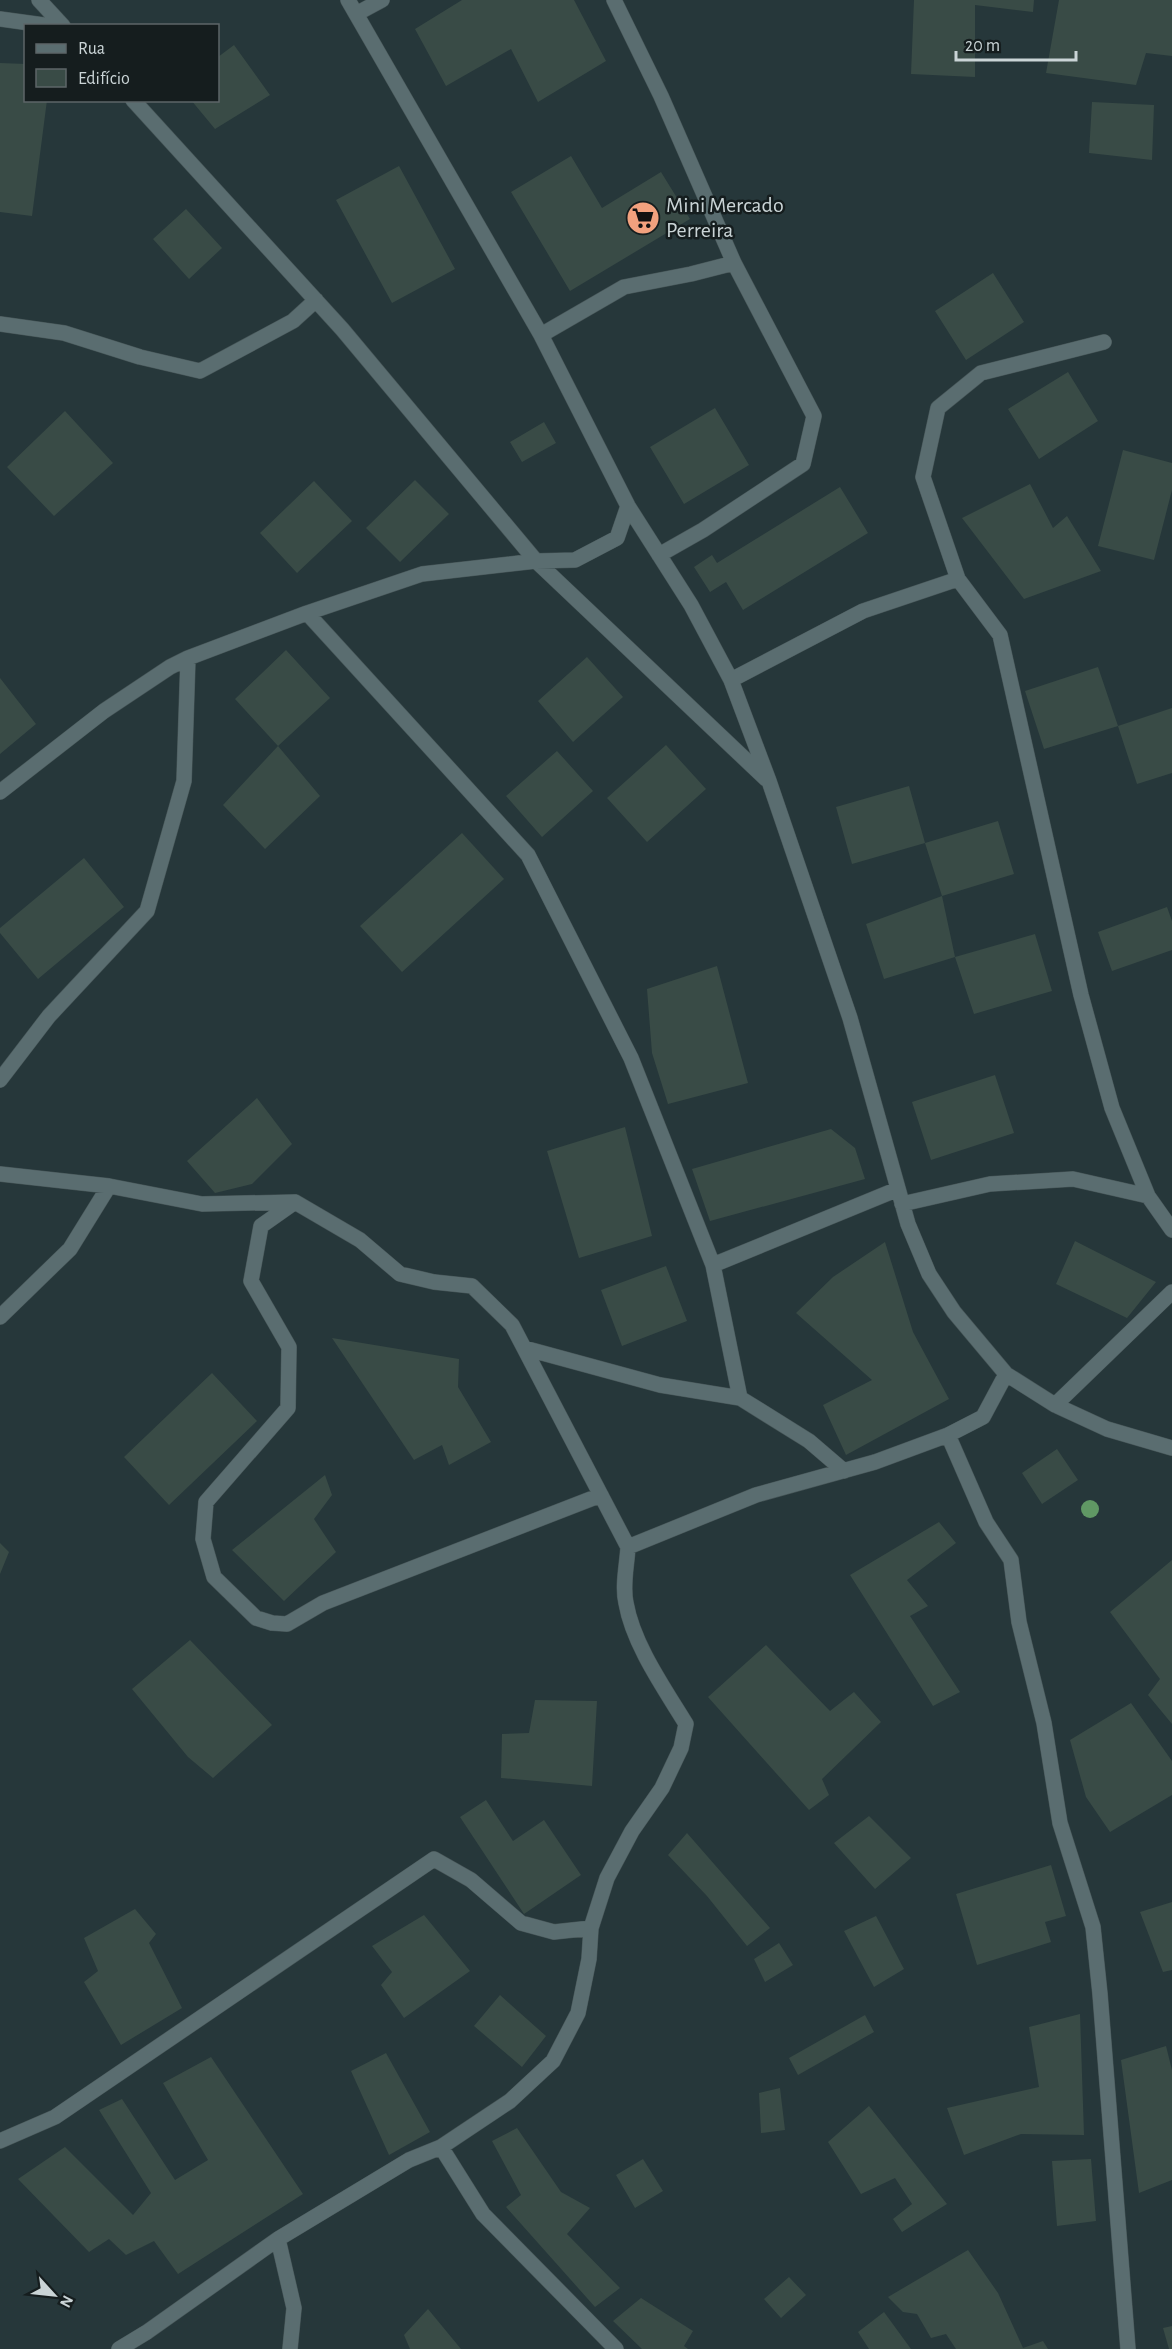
<svg xmlns="http://www.w3.org/2000/svg" width="1172" height="2349" font-family="'Alegreya Sans',sans-serif">
<rect width="100%" height="100%" fill="#26373a"/>
<!-- building -->
<path fill="#394b46" d="M462 0H574L606 61 538 102 511 49 446 86 415 29Z
M914 0H1034L1033 12 975 5V77L911 74Z
M1059 0H1172V56L1146 53 1136 85 1046 73Z
M234 45 270 95 215 129 191 100H218V57Z
M0 63 26 64V100H47L32 216 0 212Z
M1092 102 1154 105 1152 160 1089 153Z
M571 156 602 208 661 172 690 219 570 291 511 192Z
M399 166 455 269 392 303 336 200Z
M186 209 222 248 189 279 153 239Z
M993 273 1024 322 966 360 935 311Z
M1068 372 1098 421 1039 459 1008 409Z
M715 408 749 465 684 504 650 447Z
M65 411 113 463 54 516 7 467Z
M544 422 556 443 522 462 510 442Z
M1123 450 1172 463V490L1154 560 1098 546Z
M415 480 449 514 400 562 366 528Z
M314 481 352 521 297 573 260 533Z
M1030 484 1053 528 1067 516 1101 571 1024 599 962 518Z
M840 487 868 533 743 610 726 582 710 592 694 567 712 555 717 563Z
M286 650 330 698 278 746 235 699Z
M587 657 623 697 573 742 538 701Z
M1098 667 1118 726 1044 749 1025 691Z
M0 678 36 724 0 754Z
M1172 708V773L1137 784 1118 726Z
M666 745 706 789 647 842 607 798Z
M278 746 320 796 265 849 223 805Z
M557 751 593 791 542 837 506 796Z
M909 786 925 843 852 864 836 807Z
M998 821 1014 874 942 896 925 843Z
M462 833 504 879 402 972 360 926Z
M84 858 124 907 38 979 0 933V928Z
M942 896 955 957 884 979 866 924Z
M1167 907 1172 921V950L1112 971 1098 932Z
M1035 934 1052 991 974 1014 955 957Z
M717 966 748 1083 668 1104 652 1053 647 989Z
M995 1075 1014 1133 931 1160 912 1102Z
M257 1098 292 1144 252 1184 215 1193 187 1161Z
M625 1127 652 1236 579 1258 547 1151Z
M831 1129 855 1148 865 1179 710 1221 692 1169Z
M1075 1241 1156 1282 1127 1318 1056 1284Z
M885 1242 913 1332 949 1399 846 1455 823 1405 872 1380 796 1313 833 1277Z
M666 1266 687 1321 622 1346 601 1290Z
M332 1338 459 1359 458 1387 491 1442 449 1465 442 1445 414 1460Z
M212 1373 257 1421 169 1505 124 1457Z
M1057 1449 1078 1480 1042 1504 1022 1473Z
M325 1475 332 1495 314 1519 336 1552 284 1601 232 1550Z
M939 1522 956 1543 907 1580 928 1606 910 1616 960 1692 933 1706 850 1575Z
M0 1543 9 1552 0 1574Z
M1172 1560V1724L1148 1695 1160 1679 1110 1612Z
M190 1640 272 1725 213 1778 188 1757 132 1689Z
M766 1645 830 1711 854 1692 881 1722 822 1779 829 1795 809 1810 708 1697Z
M535 1700 597 1701 592 1786 501 1778 502 1734 529 1733Z
M1131 1703 1172 1761V1795L1110 1832 1086 1797 1070 1740Z
M486 1800 513 1841 544 1820 581 1875 524 1914 460 1817Z
M869 1816 911 1858 875 1889 834 1843Z
M687 1833 770 1928 747 1946 707 1896 668 1855Z
M1051 1865 1066 1916 1045 1922 1051 1942 977 1965 956 1894Z
M1172 1902V1970L1163 1972 1140 1912Z
M135 1909 156 1934 149 1943 182 2008 121 2045 84 1982 98 1971 84 1938Z
M424 1915 470 1971 404 2018 381 1985 392 1972 372 1946Z
M876 1916 904 1969 874 1987 844 1931Z
M779 1943 793 1965 765 1982 754 1959Z
M500 1995 546 2036 522 2067 474 2026Z
M1080 2014 1084 2135 1021 2134 964 2155 947 2108 1039 2087 1029 2027Z
M865 2015 874 2032 798 2075 789 2058Z
M1166 2046 1172 2070V2180L1139 2193 1121 2060Z
M386 2053 430 2132 389 2155 351 2071Z
M211 2057 303 2194 178 2274 154 2241 126 2255 109 2239 89 2252 18 2179 65 2147 133 2215 151 2193 99 2110 122 2099 175 2180 208 2160 163 2083Z
M780 2088 785 2130 761 2133 759 2093Z
M869 2106 947 2204 902 2232 893 2219 912 2204 895 2178 861 2194 828 2142Z
M517 2128 561 2192 590 2208 567 2234 620 2288 595 2307 506 2207 521 2195 492 2141Z
M643 2159 663 2191 635 2208 616 2175Z
M1091 2159 1096 2221 1057 2226 1052 2161Z
M968 2250 998 2293 1023 2348 1043 2341 1048 2349H956L946 2334 931 2338 917 2314 903 2312 888 2297Z
M789 2277 806 2295 781 2318 764 2299Z
M641 2298 693 2331 684 2346 688 2349H642L613 2321Z
M428 2309 461 2349H410L404 2335Z
M884 2312 911 2349H869L858 2332Z
M1172 2326V2349H1169L1163 2328Z"/>
<g fill="none" stroke-linecap="round" stroke-linejoin="round">
<defs>
<path id="street" d="M39 0 63 26
M348 0 541 335 628 506 691 605 731 680 769 781 850 1018 908 1224 929 1274 954 1312 1006 1374 1055 1405 1107 1429 1172 1448
M614 0 661 96 734 263 814 416 803 464 703 530 659 555
M356 14 382 0
M0 19 51 26
M133 100 342 329 536 561 575 560 617 538 628 506
M0 324 64 333 140 357 200 371 293 321 316 300
M541 335 624 287 691 274 734 263
M958 579 1000 635 1081 995 1112 1108 1148 1196 1172 1230
M307 613 528 855 631 1058 713 1265 740 1398 809 1441 844 1471
M731 680 863 611 958 579 923 477 938 408 981 373 1104 342
M0 792 104 711 170 667 188 658 307 613 422 574 536 561 766 779
M0 1080 49 1016 147 911 184 781 188 658
M0 1174 109 1186 202 1204 295 1202 360 1240 400 1274 434 1282 472 1286 512 1325 628 1547
M295 1202 261 1226 251 1281 289 1347 288 1408 206 1502 203 1539 214 1577 256 1618 272 1623 287 1624 323 1603 601 1495
M902 1204 990 1184 1073 1179 1148 1196
M713 1265 898 1189
M0 1317 70 1249 109 1186
M524 1348 660 1385 740 1398
M1055 1405 1172 1292
M948 1435 986 1522 1011 1560 1019 1622 1044 1723 1060 1823 1093 1927 1100 1994 1128 2349
M0 2141 55 2117 434 1859 471 1880 521 1923 554 1932 591 1928
M441 2147 483 2214 616 2349
M278 2239 294 2308 290 2349
M119 2349 147 2332 278 2239 409 2160 441 2147 510 2101 553 2061 578 2013 589 1959 591 1928 607 1878 632 1831 662 1788 681 1748 686 1724C664 1688 633 1644 626 1603 622 1586 627 1565 628 1547L756 1495 875 1462 948 1435 983 1417 1006 1374"/>
</defs>
<!-- street casing -->
<use href="#street" stroke="#465557" stroke-width="16"/>
<!-- street -->
<use href="#street" stroke="#5a6d70" stroke-width="15"/>
</g>
<!-- trees -->
<circle fill="#609864" cx="1090" cy="1509" r="9"/>
<!-- icons -->
<defs>
<symbol id="supermarket-disc" viewBox="-11 -11 22 22"><circle r="9.5" fill="#f2a17e" stroke="#151d1e"/><path d="M-6-5.5h2.5l.6 2H6L4.5 2H-2.5L-4.4-4H-6ZM-1.5 3.2a1.3 1.3 0 1 0 .1 0ZM3 3.2a1.3 1.3 0 1 0 .1 0Z" fill="#111"/></symbol>
</defs>
<g fill-rule="evenodd">
<use href="#supermarket-disc" x="624" y="199" width="38" height="38"/>
</g>
<g text-anchor="middle" dominant-baseline="central" stroke-width="5" stroke-linejoin="round" paint-order="stroke">
<!-- poi labels -->
<g font-size="22" fill="#cad4d6" stroke="#151d1e" text-anchor="start">
<text x="666" y="205">Mini Mercado<tspan x="666" dy="25">Perreira</tspan></text>
</g>
</g>
<!-- legend -->
<rect x="24" y="24" width="195" height="78" fill="#151d1e" stroke="#5d6668" stroke-width="1.5"/>
<rect x="36" y="44" width="30" height="9" fill="#5a6d70" stroke="#5d6668" stroke-width="1.5"/>
<text x="78" y="54" font-size="18" fill="#cad4d6">Rua</text>
<rect x="36" y="69" width="30" height="18" fill="#394b46" stroke="#5d6668" stroke-width="1.5"/>
<text x="78" y="84" font-size="18" fill="#cad4d6">Edifício</text>
<!-- north arrow -->
<g transform="translate(54 2295) rotate(117)" stroke="#151d1e" stroke-width="4.5" paint-order="stroke">
<path d="M0-4.5L10 22L0 15L-10 22Z" fill="#cad4d6"/>
<text y="-9" font-size="16" font-weight="bold" text-anchor="middle" fill="#cad4d6">N</text>
</g>
<!-- scale -->
<path d="M956 51v9h120v-9" fill="none" stroke="#cad4d6" stroke-width="3"/>
<text x="965" y="51" font-size="18" fill="#cad4d6" stroke="#151d1e" stroke-width="4.5" paint-order="stroke">20 m</text>
</svg>
